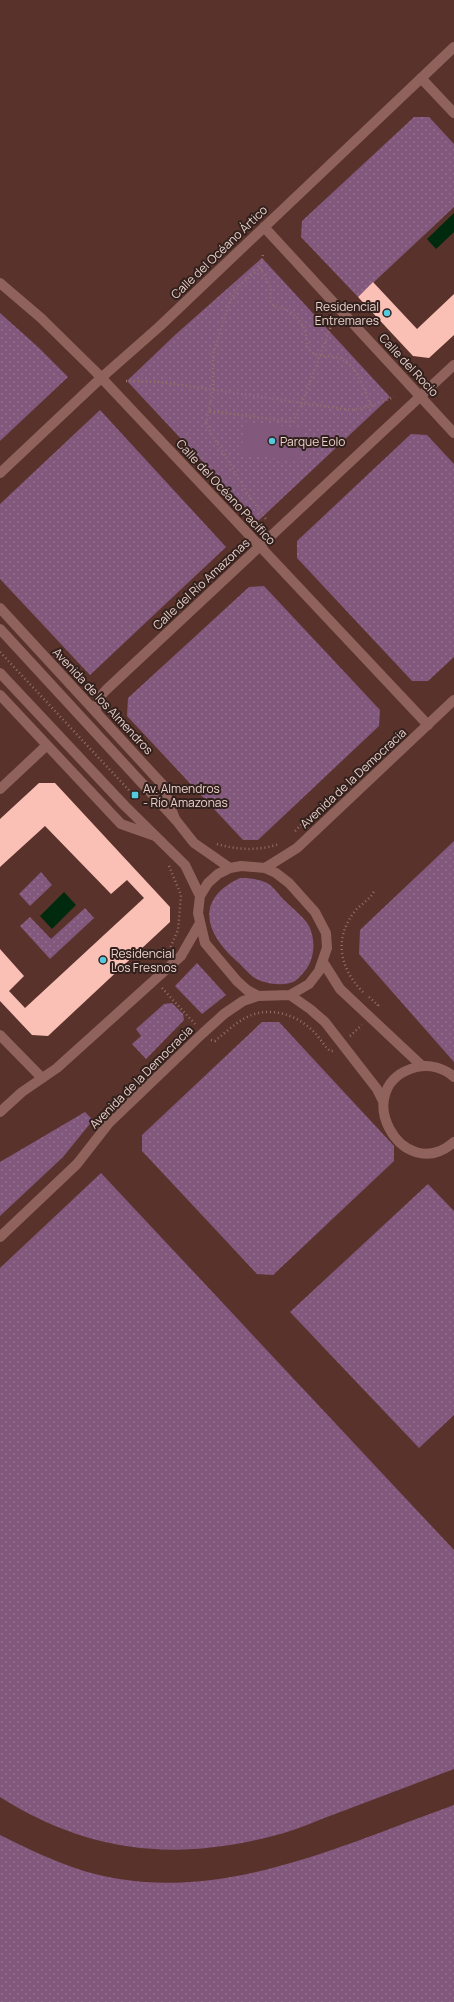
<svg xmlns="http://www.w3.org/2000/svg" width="454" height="2002" font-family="Manrope,sans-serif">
<defs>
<pattern id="green-dots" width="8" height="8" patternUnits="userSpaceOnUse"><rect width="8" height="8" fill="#82587d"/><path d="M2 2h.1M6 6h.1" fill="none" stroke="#946f8e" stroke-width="1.8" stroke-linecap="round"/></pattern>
</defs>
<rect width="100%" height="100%" fill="#59322b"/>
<!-- green -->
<path fill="url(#green-dots)" d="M414 117H429L454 144V207L358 297 301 237 302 221Z
M262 258 390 397 258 521 127 381 175 335Z
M0 313 38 347 68 377 0 441Z
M100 410 226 547 90 675 0 579V504Z
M411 434 427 435 454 464V657L428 681H412L297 558V541Z
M264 586 380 710 379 726 258 840H243L127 716 128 698 249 587Z
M454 841V1062L359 954 360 930Z
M41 872 52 885 30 906 19 894Z
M240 878C250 878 259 879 267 883 273 886 279 895 284 900 292 908 304 917 309 926 316 940 315 960 304 972 301 975 298 979 295 981 284 987 261 984 252 976 247 972 243 967 239 963 206 935 193 900 240 878Z
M85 908 94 918 50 959 20 926 30 917 51 939Z
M197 963 226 995 202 1014 175 986Z
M172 1003 183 1014 184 1020 146 1059 132 1044 141 1036 136 1029 164 1004Z
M262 1022H279L394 1146V1161L273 1275 257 1274 142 1151V1135Z
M85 1112 93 1120 63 1157 0 1216V1162Z
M101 1173 454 1550V1769C414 1784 375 1799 335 1814 318 1820 301 1828 284 1833 182 1862 91 1855 0 1797V1268Z
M428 1184 454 1211V1415L419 1448 290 1312Z
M454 1805V2002H0V1835C24 1847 49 1859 75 1868 204 1912 334 1848 454 1805Z"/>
<!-- pitch -->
<path fill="#82587d" d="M245 422 303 429 298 461 241 454Z"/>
<!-- water -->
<path fill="#002a0e" d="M454 213V232L436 249 427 239Z
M64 892 76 905 52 929 40 916Z"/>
<!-- building -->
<path fill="#fac0b5" d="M373 282 417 329 454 294V335L429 358 413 356 358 297Z
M39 783H55L170 907V922L48 1036 32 1035 0 1001V949L24 976 9 991 25 1008 144 898 127 880 111 894 45 826 0 867V819Z"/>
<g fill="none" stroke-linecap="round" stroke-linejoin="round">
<!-- path -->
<path stroke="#93716b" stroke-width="2.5" stroke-dasharray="1 3" stroke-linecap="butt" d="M263 255 260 268 240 285 230 301 213 354V390L206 424 247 493 266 519
M260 268 271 288 270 301C275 309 281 307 289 311 303 319 307 334 308 349 315 357 325 356 335 357 357 361 363 388 371 406
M126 381 160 382 350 410 371 406 394 397
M210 411 293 422 302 403 331 326
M0 652 139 801
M295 831 303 823 307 822
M217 844C237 850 259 851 279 844
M169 866 181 895 178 930 170 948
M162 988 195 1024
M363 992C340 969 333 939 355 911 361 904 371 899 374 891
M369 997 378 1005 377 1008
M350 1036 362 1025
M211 1040 215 1041C225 1033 235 1023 247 1017 269 1006 295 1014 312 1030 319 1036 323 1045 330 1051H333"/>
<!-- minor -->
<path stroke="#8f635c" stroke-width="10" d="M421 78 454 113
M264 227 454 433
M0 283 41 318 95 371 428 725
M0 473 101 378 160 326 454 47
M0 608 162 784 175 819
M0 695 121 824 155 836
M96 712 99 698 106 690 454 365
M0 789 46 746
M0 1035 42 1078"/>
<!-- tertiary -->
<path stroke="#8f635c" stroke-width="10" d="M0 629 175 819 194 843 230 868
M0 673 125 806 185 865 200 896
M241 866 265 868 276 873 289 883 315 912 326 933 327 948 319 971 309 984 290 995 258 996 247 990 237 981 205 943 198 913 200 896 208 883 218 874 230 868Z
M265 868 297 848 454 700
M323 962 340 989 422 1066
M290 995 310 1009 325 1022 377 1089 383 1101
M0 1112 22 1092 57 1068 181 956 200 923
M0 1237 77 1164 109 1123 203 1033 224 1014 243 1001 258 996"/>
<!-- secondary -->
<path stroke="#8f635c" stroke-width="10" d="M454 1077C444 1068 430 1064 417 1067 346 1085 402 1188 454 1142"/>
</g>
<!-- markers -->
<g fill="#54cade" stroke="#32201c" stroke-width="1.5">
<circle cx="387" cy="313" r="4"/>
<circle cx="272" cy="441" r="4"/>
<rect x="131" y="791" width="8" height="8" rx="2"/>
<circle cx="103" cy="960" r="4"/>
</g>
<g text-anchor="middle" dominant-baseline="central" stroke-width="4" stroke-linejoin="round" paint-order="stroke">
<!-- street labels -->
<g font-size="12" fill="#ead1cc" stroke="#32201c">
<text transform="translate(219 252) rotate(-44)">Calle del Océano Ártico</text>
<text transform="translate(409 365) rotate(47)">Calle del Rocío</text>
<text transform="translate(226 492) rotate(47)">Calle del Océano Pacífico</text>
<text transform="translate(201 584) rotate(-43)">Calle del Río Amazonas</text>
<text transform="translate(103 701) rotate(47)">Avenida de los Almendros</text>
<text transform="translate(353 778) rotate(-43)">Avenida de la Democracia</text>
<text transform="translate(141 1077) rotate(-45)">Avenida de la Democracia</text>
</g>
<!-- poi labels -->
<g font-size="12" fill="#ead1cc" stroke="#32201c" text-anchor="start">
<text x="379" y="306" text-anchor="end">Residencial<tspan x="379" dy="14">Entremares</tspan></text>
<text x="280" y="441">Parque Eolo</text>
<text x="143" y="788">Av. Almendros<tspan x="143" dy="14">- Río Amazonas</tspan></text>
<text x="111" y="953">Residencial<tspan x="111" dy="14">Los Fresnos</tspan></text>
</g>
</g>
</svg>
